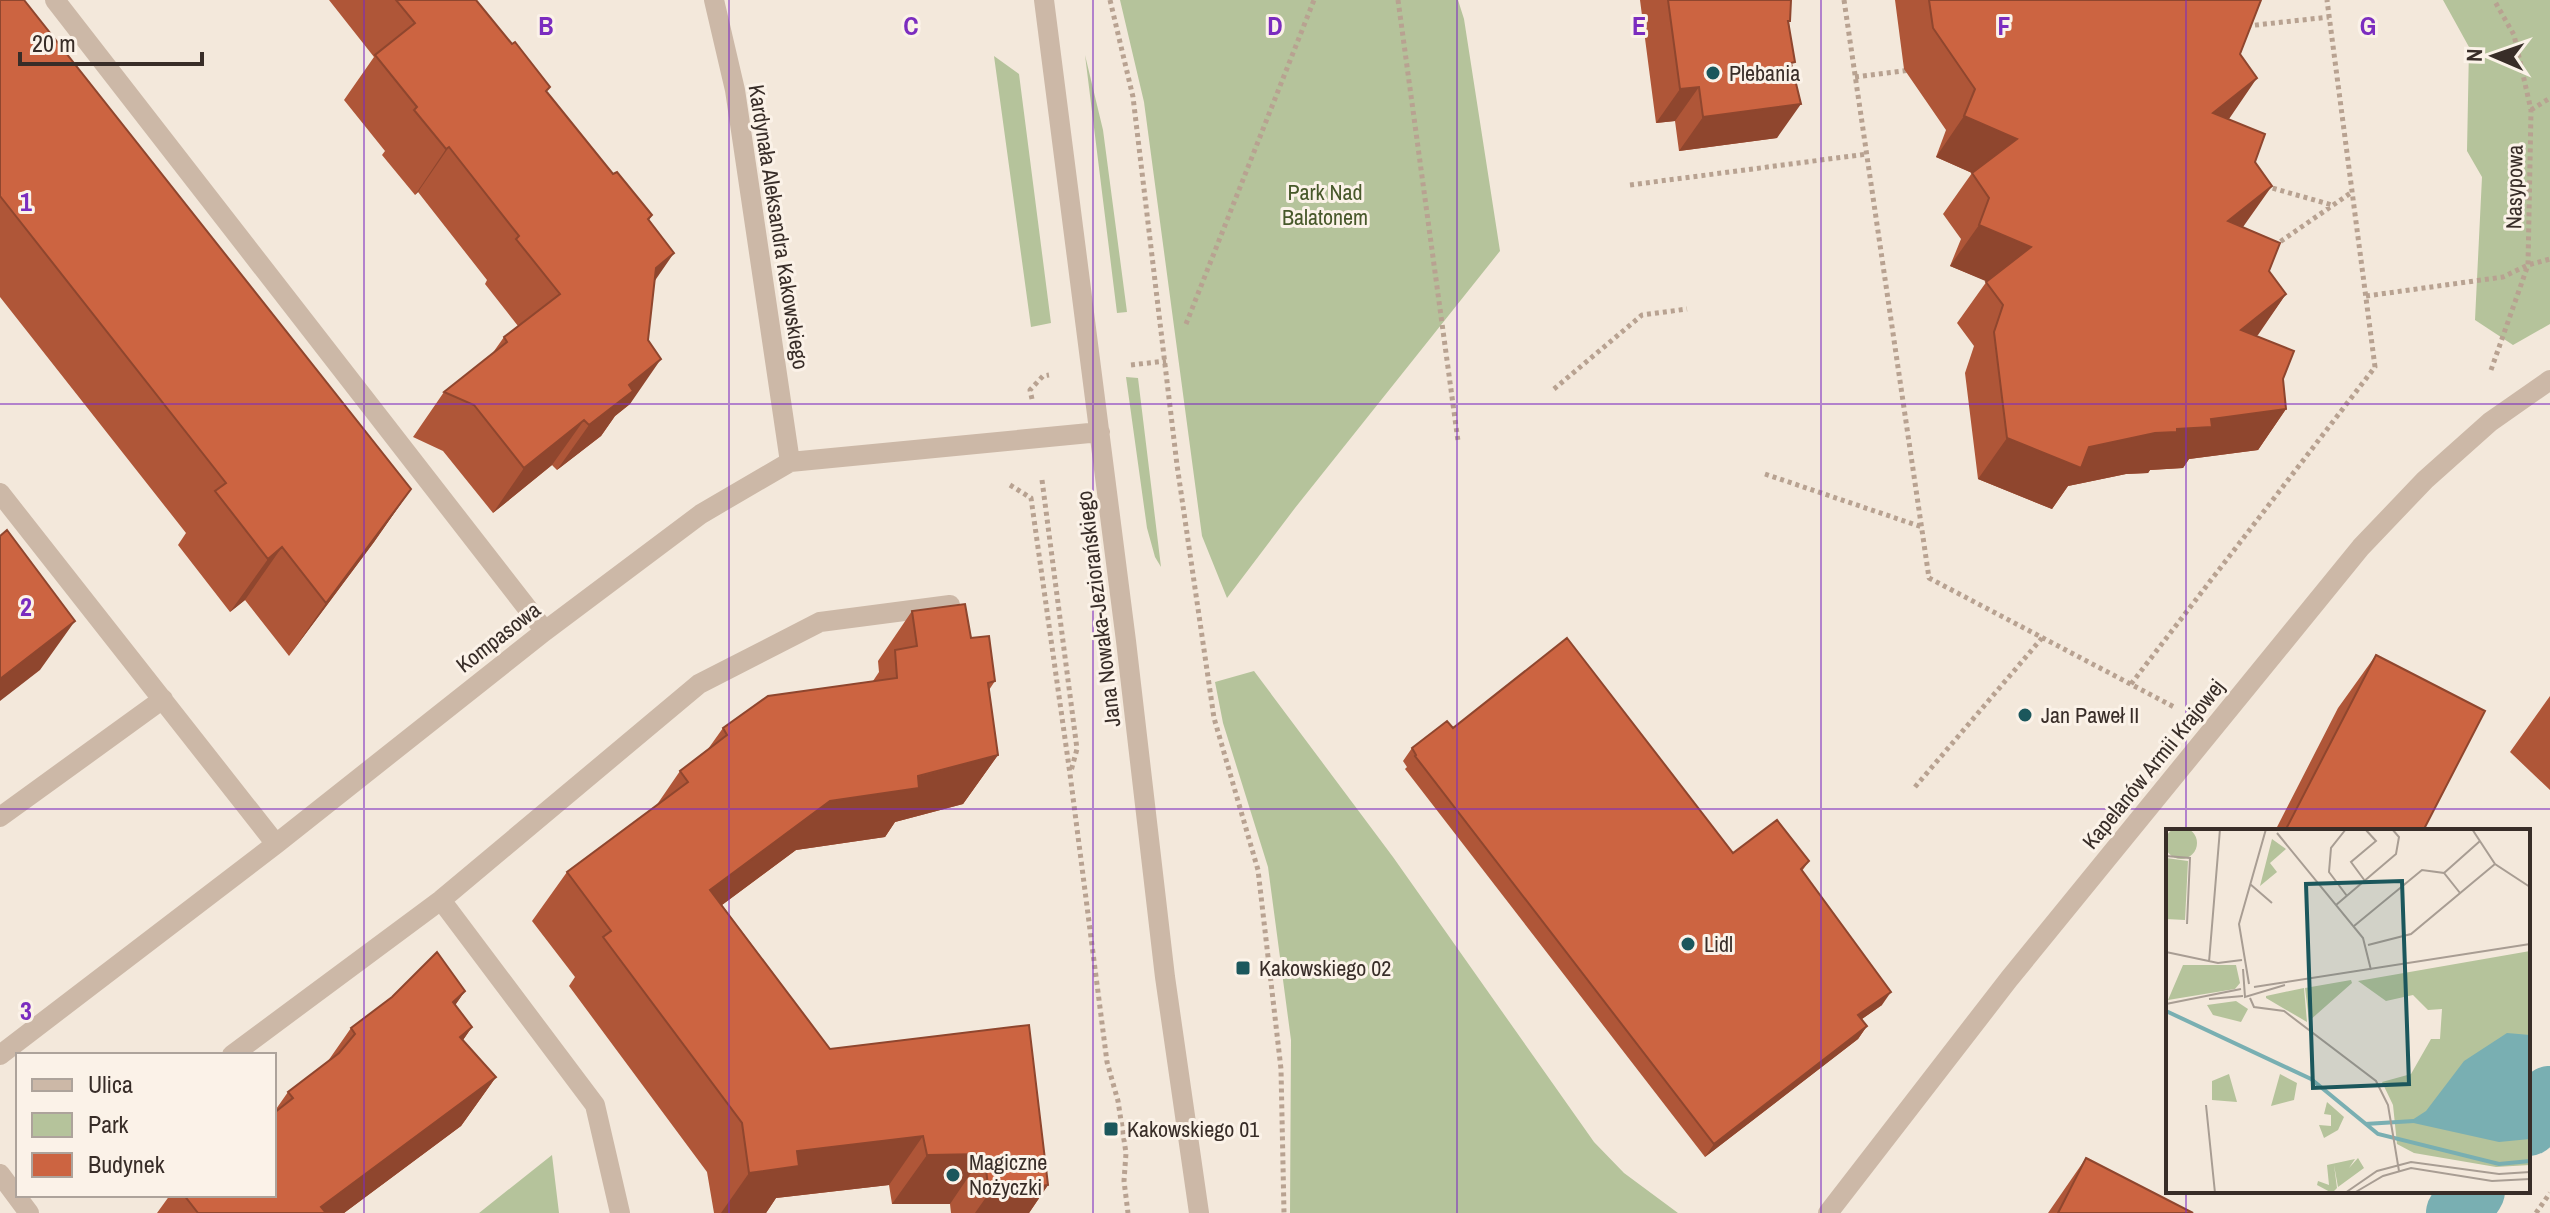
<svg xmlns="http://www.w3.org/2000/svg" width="2550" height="1213" font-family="'Archivo Narrow',sans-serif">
<rect width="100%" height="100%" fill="#f3e8db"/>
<!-- green -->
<path fill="#b5c39b" d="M1120 0H1458L1464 19 1500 251 1295 508 1227 598 1202 536 1144 102Z
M2443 0H2550V324L2513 345 2475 320 2482 177 2467 151 2469 47Z
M1085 55 1103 130 1127 312 1117 313Z
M994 56 1019 74 1051 323 1031 327Z
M1126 377 1138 378 1161 567 1155 557 1147 528Z
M1254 671 1393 857 1594 1142 1624 1173 1678 1213H1290L1291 1040 1268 867 1223 723 1215 682Z
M552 1155 559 1213H479Z"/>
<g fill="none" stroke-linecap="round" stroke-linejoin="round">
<!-- canal -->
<path stroke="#79afb2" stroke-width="64" d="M2528 1124 2550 1098
M2458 1213 2473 1191"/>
<!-- path -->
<path stroke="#b8a291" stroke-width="5" stroke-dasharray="4 4" stroke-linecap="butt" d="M1110 0 1133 97 1177 465 1214 718 1258 870 1281 1069 1284 1213
M1398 0 1458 441
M1844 0 1929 578 2176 708
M2247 26 2329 17
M1855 77 1910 70
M2531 110 2550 98
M1630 185 1867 154
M2265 186 2332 205
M2274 246 2352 192
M2366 296 2503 277 2528 265 2550 259
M1186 324 1314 0
M1131 365 1166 361
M2491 370 2528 265 2531 110 2514 35 2494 0
M1554 389 1642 315 1687 309
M1032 399 1030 390 1043 376 1049 375
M1765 474 1922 527
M1042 480 1077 749 1071 771
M1010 485 1031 498 1070 774 1107 1062 1118 1101 1126 1153 1124 1181 1128 1213
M2131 684 2375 367 2327 0
M1915 787 2042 638
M2536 1213 2550 1193"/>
<!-- minor -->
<path stroke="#ccb8a7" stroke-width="20" d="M55 0 545 631
M714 0 735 90 790 462
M1044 0 1126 641 1165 977 1199 1213
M0 493 276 844
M0 817 163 699
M441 900 595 1105 620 1213
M0 1055 276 844 545 631 701 514 790 462 1100 432
M232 1055 441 900 699 684 820 622 950 605
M0 1174 29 1213
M1828 1213 2009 979 2361 547 2425 480 2490 422 2550 380"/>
</g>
<!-- wall -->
<path fill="#af5638" d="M0 0 411 489 374 542 289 656 245 600 230 612 178 545 186 533 0 297Z
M329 0H476L547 92 613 174 652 215 649 220 655 280 630 404 615 416 601 436 557 470 552 465 493 513 443 451 413 437 444 392 492 354 504 337 518 326 485 284 487 280 418 192 415 195 382 155 385 151 344 100 374 57Z
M1640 0H1791L1789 23 1792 66 1777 138 1679 151 1675 121 1656 123Z
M1895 0H2261L2240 54 2228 119 2255 162 2243 227 2269 271 2286 294 2256 336 2283 379 2286 409 2258 450 2189 459 2183 468 2150 470 2148 473 2126 474 2068 486 2052 509 1978 479 1965 373 1974 346 1957 323 1987 281 1950 266 1961 239 1943 214 1972 173 1936 157 1946 130 1904 69Z
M912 611 971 638 995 681 989 690 998 755 963 804 895 822 885 837 796 850 722 905 830 1049 1048 1185 1029 1213H951L950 1204H892L889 1185 776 1198 766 1213H714L707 1172 569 986 575 977 532 921 567 872 656 806 680 771 708 749 723 728 873 681 879 672 878 661Z
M2376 655 2423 831H2275L2338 708Z
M2550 696V790L2510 752Z
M1453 728 1733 853 1809 861 1802 871 1882 1005 1862 1019 1867 1026 1858 1039 1705 1157 1405 769 1407 767 1403 761 1412 748Z
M465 991 455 1005 472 1027 463 1040 496 1077 461 1126 344 1213H157L170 1195H274V1112L288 1092 328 1061 351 1028Z
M2086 1158 2193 1213H2048Z"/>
<!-- shaded-wall -->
<path fill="#8f462e" d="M2257 78 2229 119 2213 113Z
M1699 87 1675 121 1656 123 1680 89Z
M1801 104 1777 138 1679 151 1703 117Z
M1964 116 2017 139 1988 180 1936 157Z
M449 147 418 192 415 195 446 149Z
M2272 186 2243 227 2228 221Z
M1979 225 2031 247 2002 288 1950 266Z
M674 253 643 298 656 268Z
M2286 294 2258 335 2212 371 2241 330Z
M661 359 630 404 615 416 601 436 557 470 589 425 629 385Z
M2286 409 2258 450 2189 459 2183 468 2150 470 2148 473 2126 474 2068 486 2052 509 1978 479 2007 438 2177 429 2211 419Z
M584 420 552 465 493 513 524 468Z
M411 489 374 542 289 656 326 603Z
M282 547 245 600 230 612 268 559Z
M75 621 40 670 0 701V679Z
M998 755 963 804 895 822 885 837 796 850 676 939 710 890 830 801Z
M465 991 431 1040 453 1002Z
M1891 992 1882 1005 1849 1028 1858 1015Z
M1867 1026 1858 1039 1705 1157 1714 1144Z
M472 1027 438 1076 460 1037Z
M496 1077 461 1126 344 1213H317L321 1207Z
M923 1136 889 1185 776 1198 766 1213H721L749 1173 797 1151Z
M984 1154 950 1204H892L927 1155Z
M1048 1185 1029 1213H975L989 1193Z"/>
<!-- building -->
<path fill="#cc6441" stroke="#8f462e" stroke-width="2" d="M0 0H24L411 489 326 603 282 547 268 559 215 491 226 483 0 196Z
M396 0H476L512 44 515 42 550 87 546 91 613 174 617 172 652 215 648 219 674 253 656 268 648 340 661 359 629 385 633 391 589 425 584 420 524 468 474 405 444 392 507 342 504 337 560 294 516 239 519 236 449 147 446 149 414 110 417 107 375 55 415 23Z
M1668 0H1791L1790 21H1788L1795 62 1791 63 1801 104 1703 117 1699 87 1680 89Z
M1929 0H2261L2240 54 2257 78 2213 113 2265 134 2255 162 2272 186 2228 221 2280 243 2269 271 2286 294 2241 330 2294 351 2283 379 2286 409 2211 419 2212 427 2177 429V432L2155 433 2089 447 2081 468 2007 438 1994 332 2003 305 1986 282 2031 247 1979 225 1989 198 1972 173 2017 139 1964 116 1975 89 1933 28Z
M7 530 75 621 0 679V536Z
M965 604 971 638 989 636 995 681 988 683 998 755 918 776 919 788 830 801 710 890 830 1049 1029 1025 1048 1185 989 1193 984 1154 927 1155 923 1136 797 1151 799 1166 749 1173 742 1123 603 937 611 931 567 872 688 782 680 771 727 735 723 728 768 696 897 678 895 650 917 646 912 611Z
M1567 638 1733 853 1777 820 1809 861 1801 869 1891 992 1858 1015 1867 1026 1714 1144 1415 756 1416 755 1412 748 1447 721 1453 728Z
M2376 655 2485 711 2423 831H2285Z
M437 952 465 991 453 1002 472 1027 460 1037 496 1077 321 1207 326 1213H198L184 1195H274V1113L293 1098 288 1092 339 1053 355 1034 351 1028 392 997Z
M2086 1158 2193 1213H2058Z"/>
<!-- grid -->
<path fill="none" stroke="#7b2cbf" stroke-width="2" stroke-opacity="0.55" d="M364 0V1213M729 0V1213M1093 0V1213M1457 0V1213M1821 0V1213M2186 0V831M0 404H2550M0 809H2550M2186 1191V1213"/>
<!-- markers -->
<g fill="#1b575c" stroke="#fbf2e8" stroke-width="3">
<circle cx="1713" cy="73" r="8"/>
<circle cx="2025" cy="715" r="8"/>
<circle cx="1688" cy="944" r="8"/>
<rect x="1235" y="960" width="16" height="16" rx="4"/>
<rect x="1103" y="1121" width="16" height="16" rx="4"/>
<circle cx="953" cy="1175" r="8"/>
</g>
<g text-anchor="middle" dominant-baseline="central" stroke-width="6" stroke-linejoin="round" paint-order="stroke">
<!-- poi labels -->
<g font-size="22" fill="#382d28" stroke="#fbf2e8" text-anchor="start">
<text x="1729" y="73">Plebania</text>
<text x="2041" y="715">Jan Paweł II</text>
<text x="1704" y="944">Lidl</text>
<text x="1259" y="968">Kakowskiego 02</text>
<text x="1127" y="1129">Kakowskiego 01</text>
<text x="969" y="1162">Magiczne<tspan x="969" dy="25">Nożyczki</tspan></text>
</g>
<!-- street labels -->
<g font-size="22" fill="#382d28" stroke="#fbf2e8">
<text transform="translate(2514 187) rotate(-89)">Nasypowa</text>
<text transform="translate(779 227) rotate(81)">Kardynała Aleksandra Kakowskiego</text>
<text transform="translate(1098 609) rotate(-97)">Jana Nowaka-Jeziorańskiego</text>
<text transform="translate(498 637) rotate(-38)">Kompasowa</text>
<text transform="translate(2153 764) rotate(-51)">Kapelanów Armii Krajowej</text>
</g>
<!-- park labels -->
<g font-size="22" fill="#47582a" stroke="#fbf2e8">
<text x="1325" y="192">Park Nad<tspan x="1325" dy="25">Balatonem</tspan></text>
</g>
</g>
<!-- overview -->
<g transform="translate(2166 829)">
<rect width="364" height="364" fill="#f3e8db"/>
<path d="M-1 14a16 16 0 1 1 32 0a16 16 0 1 1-32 0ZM106 10 120 20 104 34 111 43 94 57ZM0 29 22 32 19 91 0 90ZM364 122V336L330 338 248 324 231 315 227 276 216 253 245 245 265 210H274L276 180 262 181 247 166 220 172 192 152ZM17 136H70L74 154 69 160 2 171ZM185 151 186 154 143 192 139 159ZM138 159 141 193 100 169V167ZM70 172 82 180 75 193 47 186 41 176ZM63 245 71 273 46 271V252ZM114 245 131 254 128 271 105 277ZM161 273 178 288 172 301 158 309 153 296 165 297V286L158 285ZM192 329 198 339 172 358 168 336 171 359 166 364 151 356 152 352 163 356 161 336 189 330 183 339Z" fill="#b5c39b"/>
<path d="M341 204 364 206V310L333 313 243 293 260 282 298 232Z" fill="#79afb2"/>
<path fill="none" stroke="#79afb2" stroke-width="4" d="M0 182 145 250 212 305 333 335 364 332M199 295 248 292"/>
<path fill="none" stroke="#a89d93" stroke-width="2" d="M180 0 165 19 163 43 181 67M306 0 329 35 364 58M111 4 197 109 205 141M0 27 24 29 21 95M278 44 314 12M199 52 185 33 210 12 199 0M84 55 106 74M170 76 230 25 233 8 226 0M188 97 256 41 278 44 294 64M202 116 245 105 329 35M0 123 52 134 76 131M43 133 54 0M77 140 79 168 119 156M83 155 73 95 100 0M88 158 364 115M84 169 88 178 118 182 210 252 222 276 233 342M43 170 77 167M0 175 75 160M40 276 49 364M179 364 211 342 245 333 333 345 364 343M188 364 217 347 245 339 326 352 364 350"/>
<path fill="#1b575c" fill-opacity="0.15" stroke="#1b575c" stroke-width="4" d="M236 52 243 255 147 259 140 55Z"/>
<rect width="364" height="364" fill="none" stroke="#382d28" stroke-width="4"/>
</g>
<g font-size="26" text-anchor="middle" font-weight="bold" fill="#7b2cbf" stroke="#fbf2e8" stroke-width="6" stroke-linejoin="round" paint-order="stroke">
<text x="546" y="35">B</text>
<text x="911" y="35">C</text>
<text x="1275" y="35">D</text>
<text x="1639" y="35">E</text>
<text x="2004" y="35">F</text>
<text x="2368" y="35">G</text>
<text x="26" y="211">1</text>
<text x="26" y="616">2</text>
<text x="26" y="1020">3</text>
</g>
<!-- legend -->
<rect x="16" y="1053" width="260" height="144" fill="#fbf2e8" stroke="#ada39b" stroke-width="2"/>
<rect x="32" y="1079" width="40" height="12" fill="#ccb8a7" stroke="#ada39b" stroke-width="2"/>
<text x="88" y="1093" font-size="24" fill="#382d28">Ulica</text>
<rect x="32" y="1113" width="40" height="24" fill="#b5c39b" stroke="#ada39b" stroke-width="2"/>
<text x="88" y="1133" font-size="24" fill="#382d28">Park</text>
<rect x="32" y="1153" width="40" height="24" fill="#cc6441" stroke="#ada39b" stroke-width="2"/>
<text x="88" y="1173" font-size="24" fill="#382d28">Budynek</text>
<!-- north arrow -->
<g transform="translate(2494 56) rotate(272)" stroke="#fbf2e8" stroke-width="6" paint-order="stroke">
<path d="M0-6L14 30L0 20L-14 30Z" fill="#382d28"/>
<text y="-12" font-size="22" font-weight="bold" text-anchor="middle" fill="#382d28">N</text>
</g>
<!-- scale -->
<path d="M20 52v12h182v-12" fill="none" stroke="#382d28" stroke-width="4"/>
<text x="32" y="52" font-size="24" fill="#382d28" stroke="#fbf2e8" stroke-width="6" paint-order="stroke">20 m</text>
</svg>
